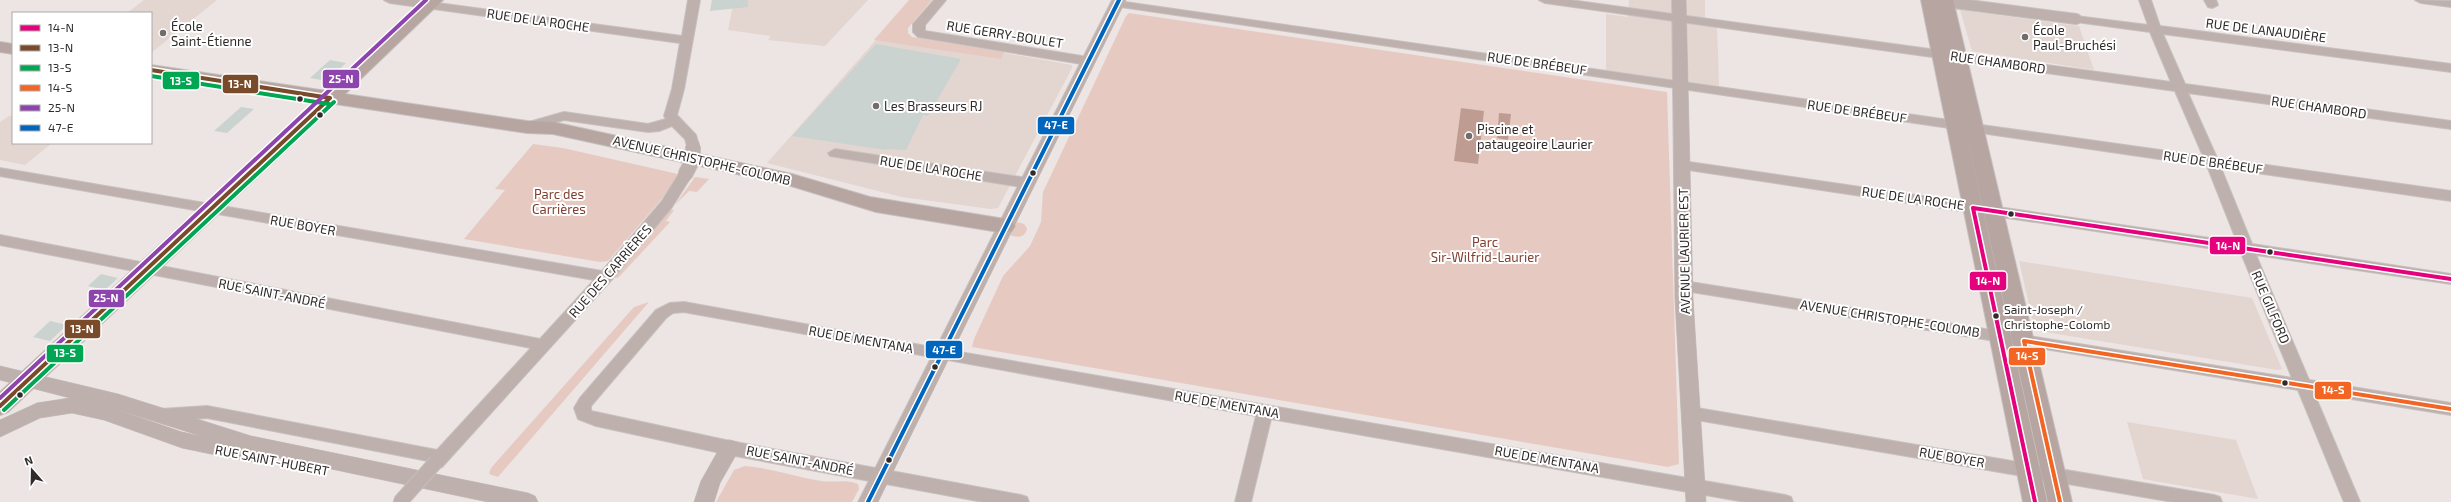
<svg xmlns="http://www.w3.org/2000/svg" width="2451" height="502" font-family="'Exo 2',sans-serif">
<rect width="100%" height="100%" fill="#ece5e3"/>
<!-- built -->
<path fill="#e3d5d0" d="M144 0H217L151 53V13H127Z
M734 0H868L825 46 768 40 771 36 728 30Z
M1629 0H1705V25L1717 27 1719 86 1606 70V14L1628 17Z
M1960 10 2079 26 2094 70 1972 51Z
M876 40 1004 53 1072 65V68L998 208 991 209 902 197 767 163Z
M9 116H13V143H52L25 165 0 160V122Z
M2019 261 2252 298 2282 369 2278 370 2039 331 2034 326Z
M2127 422 2236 440 2258 499 2143 479Z"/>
<!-- green -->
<path fill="#e6cac2" d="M909 0H932L908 28V33L912 37 1004 52 1001 59 874 40Z
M1129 13 1667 92 1679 464 1668 467 972 347 974 339 1003 276 1030 246 1041 222 1043 192 1126 16Z
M533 144 563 148 678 174 666 194 608 261 600 262 464 239 505 190 495 189Z
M695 177 709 179 697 192 689 191 675 205Z
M669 209 674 210 666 221 670 222 618 278 612 277Z
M1017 222 1024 224 1027 228C1026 238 1017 238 1010 235Z
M649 302 498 477 489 474 491 468 634 307Z
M745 466C771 468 796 477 821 481 834 483 845 479 858 484L859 489 852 502H716L734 470Z"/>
<!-- water -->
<path fill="#bf9c92" d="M1461 108 1484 111 1478 164 1454 161Z
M1499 113 1511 114 1508 140 1497 138Z"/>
<!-- building -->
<path fill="#cad3cf" d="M712 0H748V7L710 11Z
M876 44 961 59 928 116 923 115 906 150 887 149 886 150 792 136Z
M330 60 346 63 327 81 310 78Z
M241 107 254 109 227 133 214 131Z
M101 274 118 278 105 290 88 286Z
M50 321 67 325 50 341 33 337Z"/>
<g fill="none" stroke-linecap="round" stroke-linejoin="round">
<defs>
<path id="pedestrian" d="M1946 2 2076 19"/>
<path id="minor" d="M384 0H416L682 36 688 0H700L684 89 677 115 696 135 699 146 698 149H688L685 139 672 126 659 131 648 132 564 120 527 131 521 127 522 124 564 112 648 124 666 119 664 116 672 89 680 43 390 3Z
M934 0H946L925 25V31L1088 57 1094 61 1088 65 918 37 913 32V24Z
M1539 0H1570L2171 82 2150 32 2076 22 2070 19 2076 16 2148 25 2139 0H2151L2160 26 2451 64V72L2163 34 2185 84 2451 121V129L2188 93 2217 158 2451 191V201L2221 168 2252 244 2451 274V284L2256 255 2309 380 2451 403V415L2314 393 2360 502H2344L2298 390 1679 290 1677 286 1679 282 1684 281 2292 378 2241 253 1682 169 1675 165 1682 161 2237 242 2207 166 1974 132 1968 128 1974 124 2203 156 2175 91 1545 3Z
M2204 0H2216L2218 5 2212 8 2208 7Z
M2415 0 2451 1V7L2421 3Z
M1118 1 1956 121 1962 125 1956 129 1114 6 1112 4Z
M835 149 1027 178 1034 183 1027 188 830 156 828 153Z
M0 168 602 271 662 201 680 172 685 171 692 175 672 207 615 276 442 467 436 469 430 467 428 461 207 418 161 421 155 419 153 415 155 411 161 409 207 406 437 450 531 348 0 245V235L540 339 594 280 0 176Z
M684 302 954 351 1785 495 1791 497 1793 502H1745L1271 419 1251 502H1235L1256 416 684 312 673 313 666 318 591 406V411L730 441 1021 495 1027 497 1029 502H983L730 455 596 426 578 419 574 408 580 398 656 310 670 303Z
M1691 407 2214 495 2220 497 2222 502H2173L1691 419 1685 417 1683 413 1685 409Z"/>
<path id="tertiary" d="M1112 0H1126L878 502H858Z
M1672 0H1686L1693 299 1706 502H1686L1675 299Z
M0 366 118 394 251 436 528 493 535 496 538 502H488L260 454 257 460 250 462 182 448 104 420 72 413 40 418 0 437V420L37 403 70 398 0 380ZM115 409 118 410 201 436 182 432Z
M730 440 737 442 740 448 720 483 714 502H694L701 481 723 442Z"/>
<path id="secondary" d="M425 0H443L345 94 527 121 553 122 792 174 870 197 1005 219 1012 221 1015 226 1012 231 1005 233 876 212 791 186 553 134 527 133 335 104 8 412 0 415V392L316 101 151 75V65L327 91Z
M1921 0H1953L2072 502H2048L1961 109 2047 502H2023Z
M0 42 13 44V54L0 52Z"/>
</defs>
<!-- pedestrian casing -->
<use href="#pedestrian" stroke="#c6c1bf" stroke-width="12"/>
<!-- minor casing -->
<use href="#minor" stroke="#c6c1bf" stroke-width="2"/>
<!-- tertiary casing -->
<use href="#tertiary" stroke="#c6c1bf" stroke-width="1"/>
<!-- secondary casing -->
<use href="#secondary" stroke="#c6c1bf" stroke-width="2"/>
<!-- pedestrian -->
<use href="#pedestrian" stroke="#beb0ad" stroke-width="10"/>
<!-- minor -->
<use href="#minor" fill="#beb0ad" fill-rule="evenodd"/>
<!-- tertiary -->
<use href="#tertiary" fill="#beb0ad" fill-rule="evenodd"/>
<!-- secondary -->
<use href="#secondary" fill="#b6a5a1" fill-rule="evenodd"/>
<defs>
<path id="minor-bridge" d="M685 175 693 159V146
M400 502 436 462"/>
</defs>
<!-- minor-bridge casing -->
<use href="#minor-bridge" stroke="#c6c1bf" stroke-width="16" stroke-linecap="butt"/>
<!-- minor-bridge -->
<use href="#minor-bridge" stroke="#beb0ad" stroke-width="14"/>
<defs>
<path id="bus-1" d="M2035 502 1973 208 2451 279"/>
<path id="bus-2" d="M151 70 330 98
M0 406 330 98"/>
<path id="bus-3" d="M151 76 329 104
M4 410 334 102"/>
<path id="bus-4" d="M2060 502 2024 341 2451 409"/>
<path id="bus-5" d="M0 398 426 0"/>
<path id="bus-6" d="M868 502 1119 0"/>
</defs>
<!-- bus-1 casing -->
<use href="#bus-1" stroke="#fff" stroke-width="7"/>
<!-- bus-2 casing -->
<use href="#bus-2" stroke="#fff" stroke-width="7"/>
<!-- bus-3 casing -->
<use href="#bus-3" stroke="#fff" stroke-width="7"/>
<!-- bus-4 casing -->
<use href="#bus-4" stroke="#fff" stroke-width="7"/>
<!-- bus-5 casing -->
<use href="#bus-5" stroke="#fff" stroke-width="7"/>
<!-- bus-6 casing -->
<use href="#bus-6" stroke="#fff" stroke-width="7"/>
<!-- bus-1 -->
<use href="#bus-1" stroke="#e5007d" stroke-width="4"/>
<!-- bus-2 -->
<use href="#bus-2" stroke="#7a4b2a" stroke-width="4"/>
<!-- bus-3 -->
<use href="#bus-3" stroke="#00a651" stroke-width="4"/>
<!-- bus-4 -->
<use href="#bus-4" stroke="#f26522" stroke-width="4"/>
<!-- bus-5 -->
<use href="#bus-5" stroke="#8e44ad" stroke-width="4"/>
<!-- bus-6 -->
<use href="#bus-6" stroke="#0065bd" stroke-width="4"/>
</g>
<!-- markers -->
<g fill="#726c6b" stroke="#fff" stroke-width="1.5">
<circle cx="163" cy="33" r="4"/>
<circle cx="2025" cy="37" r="4"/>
<circle cx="876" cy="106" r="4"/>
<circle cx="1469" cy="136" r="4"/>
</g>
<g fill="#302b2a" stroke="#fff" stroke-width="1.5">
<circle cx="300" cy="99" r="3.5"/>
<circle cx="320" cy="115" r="3.5"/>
<circle cx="1033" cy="173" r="3.5"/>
<circle cx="2011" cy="214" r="3.5"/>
<circle cx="2270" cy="252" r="3.5"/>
<circle cx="1996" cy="316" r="3.5"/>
<circle cx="935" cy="367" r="3.5"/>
<circle cx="2285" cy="383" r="3.5"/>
<circle cx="20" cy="395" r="3.5"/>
<circle cx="889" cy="460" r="3.5"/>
</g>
<g text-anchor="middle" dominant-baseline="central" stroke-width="4" stroke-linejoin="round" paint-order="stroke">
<!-- bus labels -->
<g font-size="12" fill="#302b2a" stroke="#fff" text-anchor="start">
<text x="2004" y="309">Saint-Joseph /<tspan x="2004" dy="15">Christophe-Colomb</tspan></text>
</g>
<!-- street labels -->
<g font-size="13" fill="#302b2a" stroke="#fff">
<text transform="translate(538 20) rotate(8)">RUE DE LA ROCHE</text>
<text transform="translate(2266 30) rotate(7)">RUE DE LANAUDIÈRE</text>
<text transform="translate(1005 34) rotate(9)">RUE GERRY-BOULET</text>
<text transform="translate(1998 62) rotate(8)">RUE CHAMBORD</text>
<text transform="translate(1537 63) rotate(8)">RUE DE BRÉBEUF</text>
<text transform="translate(2319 107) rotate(8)">RUE CHAMBORD</text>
<text transform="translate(1857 111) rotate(8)">RUE DE BRÉBEUF</text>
<text transform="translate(702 160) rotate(13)">AVENUE CHRISTOPHE-COLOMB</text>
<text transform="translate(2213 162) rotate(8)">RUE DE BRÉBEUF</text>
<text transform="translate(931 168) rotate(9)">RUE DE LA ROCHE</text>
<text transform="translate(1913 198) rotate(8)">RUE DE LA ROCHE</text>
<text transform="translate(303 225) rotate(10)">RUE BOYER</text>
<text transform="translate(1684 251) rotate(-91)">AVENUE LAURIER EST</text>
<text transform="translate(610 271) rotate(-49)">RUE DES CARRIÈRES</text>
<text transform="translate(272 293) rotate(11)">RUE SAINT-ANDRÉ</text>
<text transform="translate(2271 307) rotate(67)">RUE GILFORD</text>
<text transform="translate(1890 318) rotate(9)">AVENUE CHRISTOPHE-COLOMB</text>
<text transform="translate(861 339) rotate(10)">RUE DE MENTANA</text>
<text transform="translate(1227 404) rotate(10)">RUE DE MENTANA</text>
<text transform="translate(1952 457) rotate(10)">RUE BOYER</text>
<text transform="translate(1547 459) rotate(10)">RUE DE MENTANA</text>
<text transform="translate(272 460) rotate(11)">RUE SAINT-HUBERT</text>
<text transform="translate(800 460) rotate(11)">RUE SAINT-ANDRÉ</text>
</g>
<!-- poi labels -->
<g font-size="13" fill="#302b2a" stroke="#fff" text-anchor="start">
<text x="171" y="26">École<tspan x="171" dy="15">Saint-Étienne</tspan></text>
<text x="2033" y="30">École<tspan x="2033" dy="15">Paul-Bruchési</tspan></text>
<text x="884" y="106">Les Brasseurs RJ</text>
<text x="1477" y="129">Piscine et<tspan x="1477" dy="15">pataugeoire Laurier</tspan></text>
</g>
<!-- park labels -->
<g font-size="13" fill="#7f3e2f" stroke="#fff">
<text x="559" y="194">Parc des<tspan x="559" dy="15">Carrières</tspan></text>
<text x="1485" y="242">Parc<tspan x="1485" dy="15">Sir-Wilfrid-Laurier</tspan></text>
</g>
</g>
<g stroke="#fff" stroke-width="1.5">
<rect x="322" y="69" width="38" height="20" rx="4" fill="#8e44ad"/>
<rect x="162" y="71" width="38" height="19" rx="4" fill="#00a651"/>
<rect x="222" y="74" width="37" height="20" rx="4" fill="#7a4b2a"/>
<rect x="1037" y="116" width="38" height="19" rx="4" fill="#0065bd"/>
<rect x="2209" y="236" width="37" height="19" rx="4" fill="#e5007d"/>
<rect x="1969" y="271" width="38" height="20" rx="4" fill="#e5007d"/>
<rect x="88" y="289" width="37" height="19" rx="4" fill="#8e44ad"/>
<rect x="64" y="319" width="37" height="20" rx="4" fill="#7a4b2a"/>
<rect x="925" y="340" width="38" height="19" rx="4" fill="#0065bd"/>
<rect x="46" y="344" width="38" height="19" rx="4" fill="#00a651"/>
<rect x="2008" y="347" width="38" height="19" rx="4" fill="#f26522"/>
<rect x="2314" y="381" width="38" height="19" rx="4" fill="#f26522"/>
</g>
<g font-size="11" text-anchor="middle" font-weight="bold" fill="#fff">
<text x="341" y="83">25-N</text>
<text x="181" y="85">13-S</text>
<text x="240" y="88">13-N</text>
<text x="1056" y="129">47-E</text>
<text x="2228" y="250">14-N</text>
<text x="1988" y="285">14-N</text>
<text x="106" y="302">25-N</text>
<text x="82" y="333">13-N</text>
<text x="944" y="354">47-E</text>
<text x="65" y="357">13-S</text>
<text x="2027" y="360">14-S</text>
<text x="2333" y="394">14-S</text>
</g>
<!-- legend -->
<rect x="12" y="12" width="140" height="132" fill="#ffffff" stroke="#acaaaa"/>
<rect x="20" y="25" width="20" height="6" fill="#e5007d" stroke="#acaaaa"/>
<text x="48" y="32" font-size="12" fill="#302b2a">14-N</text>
<rect x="20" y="45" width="20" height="6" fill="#7a4b2a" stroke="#acaaaa"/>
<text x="48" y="52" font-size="12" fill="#302b2a">13-N</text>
<rect x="20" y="65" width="20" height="6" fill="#00a651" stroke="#acaaaa"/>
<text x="48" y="72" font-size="12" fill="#302b2a">13-S</text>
<rect x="20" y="85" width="20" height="6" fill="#f26522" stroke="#acaaaa"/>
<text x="48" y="92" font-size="12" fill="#302b2a">14-S</text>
<rect x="20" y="105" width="20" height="6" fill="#8e44ad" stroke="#acaaaa"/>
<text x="48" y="112" font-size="12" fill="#302b2a">25-N</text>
<rect x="20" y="125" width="20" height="6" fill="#0065bd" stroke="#acaaaa"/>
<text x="48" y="132" font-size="12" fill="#302b2a">47-E</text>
<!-- north arrow -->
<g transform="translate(32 470) rotate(340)" stroke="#ffffff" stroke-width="3" paint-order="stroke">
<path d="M0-3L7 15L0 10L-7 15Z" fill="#302b2a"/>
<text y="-6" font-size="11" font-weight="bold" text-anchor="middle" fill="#302b2a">N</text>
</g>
</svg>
